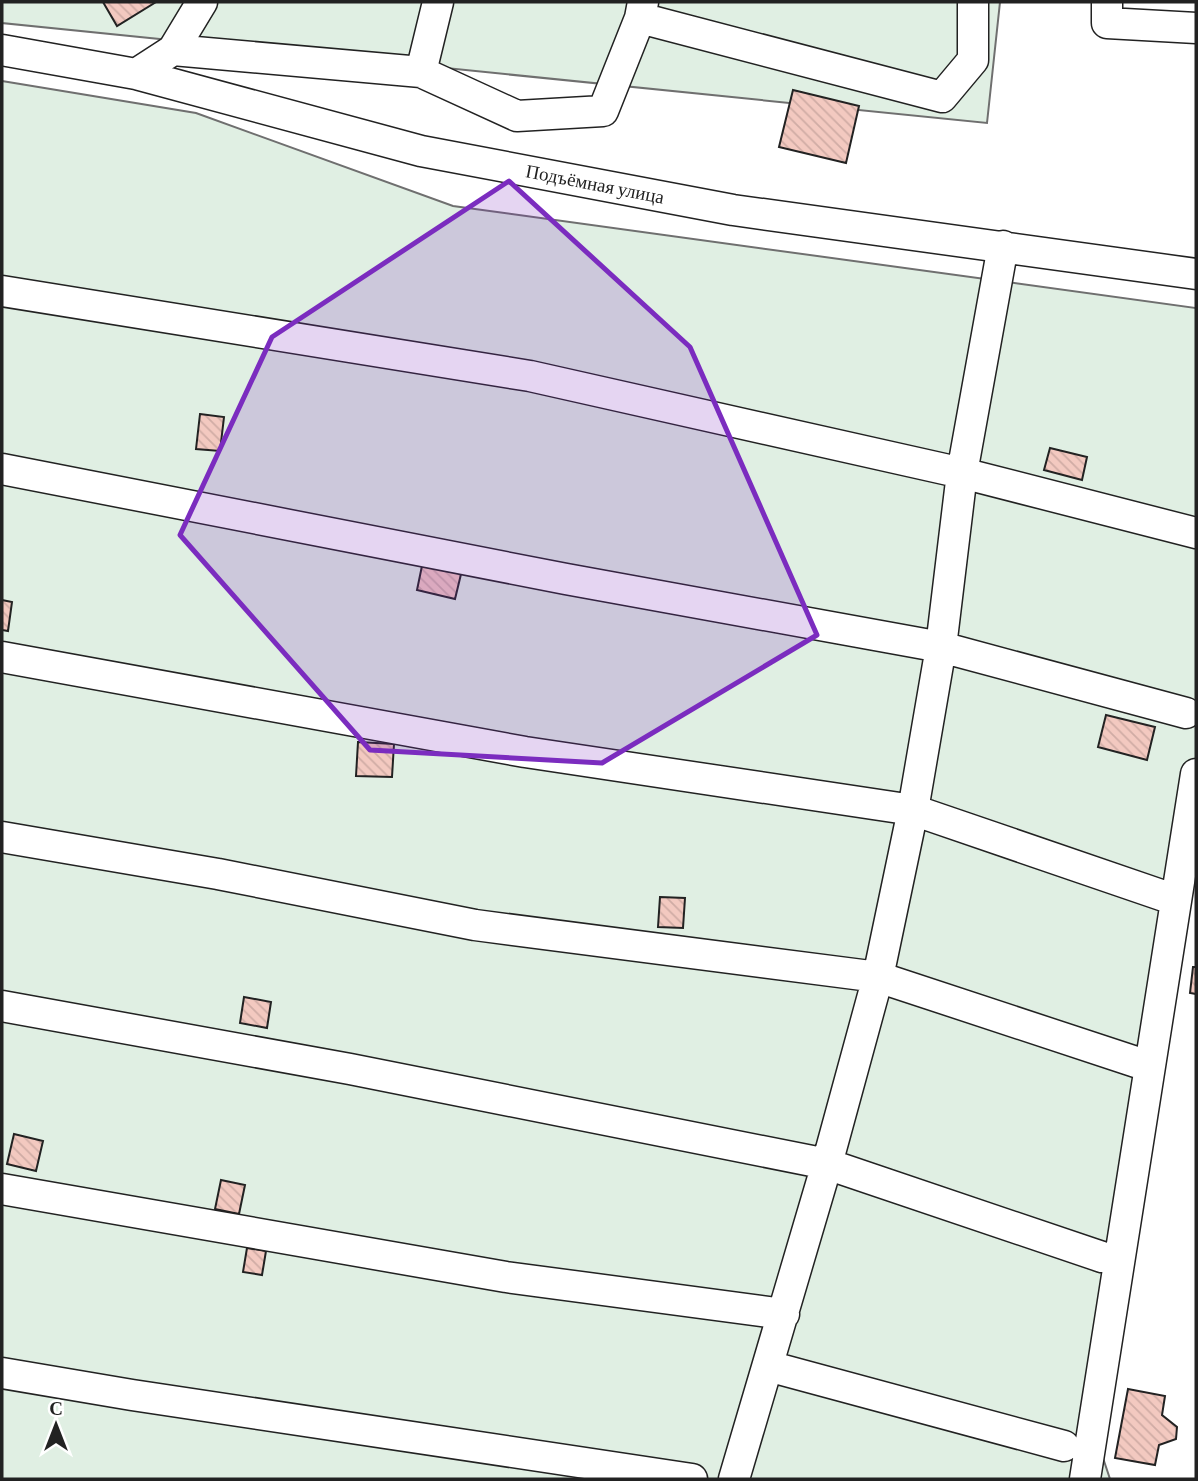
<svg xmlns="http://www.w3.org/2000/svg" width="1198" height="1481" font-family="'Crimson Pro',serif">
<defs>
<pattern id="building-back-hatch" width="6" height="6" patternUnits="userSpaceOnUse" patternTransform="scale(1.75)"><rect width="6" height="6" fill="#f3c9c0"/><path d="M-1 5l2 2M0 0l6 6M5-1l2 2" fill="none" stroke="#d0aca5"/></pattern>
</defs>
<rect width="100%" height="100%" fill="#fff"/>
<!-- green -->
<path fill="#e0efe3" stroke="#6f6f6f" stroke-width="2" d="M2 2H1000L987 123 2 23Z
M2 81 196 113 453 206 1196 308V815L1094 1431 1110 1479H2Z"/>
<!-- building -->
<path fill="url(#building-back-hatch)" stroke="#222" stroke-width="2" d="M103 2H156L117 26Z
M793 90 859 106 846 163 779 147Z
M200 414 224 417 220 451 196 449Z
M1050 448 1087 457 1082 480 1044 470Z
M423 561 462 570 455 599 417 590Z
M2 600 12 602 8 631 2 630Z
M1106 715 1155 727 1147 760 1098 747Z
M358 742 394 744 392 777 356 776Z
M660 897 685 898 683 928 658 927Z
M1193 967H1196V994L1190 993Z
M244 997 271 1002 267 1028 240 1023Z
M14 1134 43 1141 36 1171 7 1164Z
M221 1180 245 1185 239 1214 215 1209Z
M247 1248 266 1251 262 1275 243 1272Z
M1128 1389 1165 1396 1162 1415 1177 1427 1176 1439 1159 1445 1155 1465 1115 1458Z"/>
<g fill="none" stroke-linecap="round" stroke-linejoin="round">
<defs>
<path id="minor" d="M1107 2V23L1196 28
M640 18 942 97 973 60V2
M2 50 136 74 421 151 733 210 1196 274
M173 50 202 2
M421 72 438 2
M136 74 173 50 421 72 517 116 603 111 640 18 643 2
M2 291 530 376 962 473 1196 533
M2 469 566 579 941 647 1186 713
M2 657 525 752 913 810 1164 896
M2 837 218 874 475 925 878 977 1142 1064
M2 1006 350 1069 827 1164 1102 1257
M2 1189 506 1277 784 1314
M768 1366 1064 1446
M2 1373 132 1395 692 1479
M734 1479 827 1164 878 977 913 810 941 647 962 473 1003 246
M1085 1479 1196 774"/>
</defs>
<!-- minor casing -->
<use href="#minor" stroke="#222" stroke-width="33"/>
<!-- minor -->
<use href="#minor" stroke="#fff" stroke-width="30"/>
</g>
<!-- marked area -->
<path fill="#7b2cbf" fill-opacity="0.2" stroke="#7b2cbf" stroke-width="5" stroke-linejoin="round" d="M509 181 690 347 817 635 602 763 370 750 180 535 272 337Z"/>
<g text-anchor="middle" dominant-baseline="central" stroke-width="5" stroke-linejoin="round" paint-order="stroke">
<!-- street labels -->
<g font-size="19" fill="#222" stroke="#fff">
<text transform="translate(595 184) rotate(11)">Подъёмная улица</text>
</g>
</g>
<!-- border -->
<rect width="1198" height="1481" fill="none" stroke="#222222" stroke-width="7"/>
<!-- north arrow -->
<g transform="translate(56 1425)" stroke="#ffffff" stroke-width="5" paint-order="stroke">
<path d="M0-5L12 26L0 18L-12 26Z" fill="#222222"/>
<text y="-10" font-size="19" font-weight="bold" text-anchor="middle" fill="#222222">С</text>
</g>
</svg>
